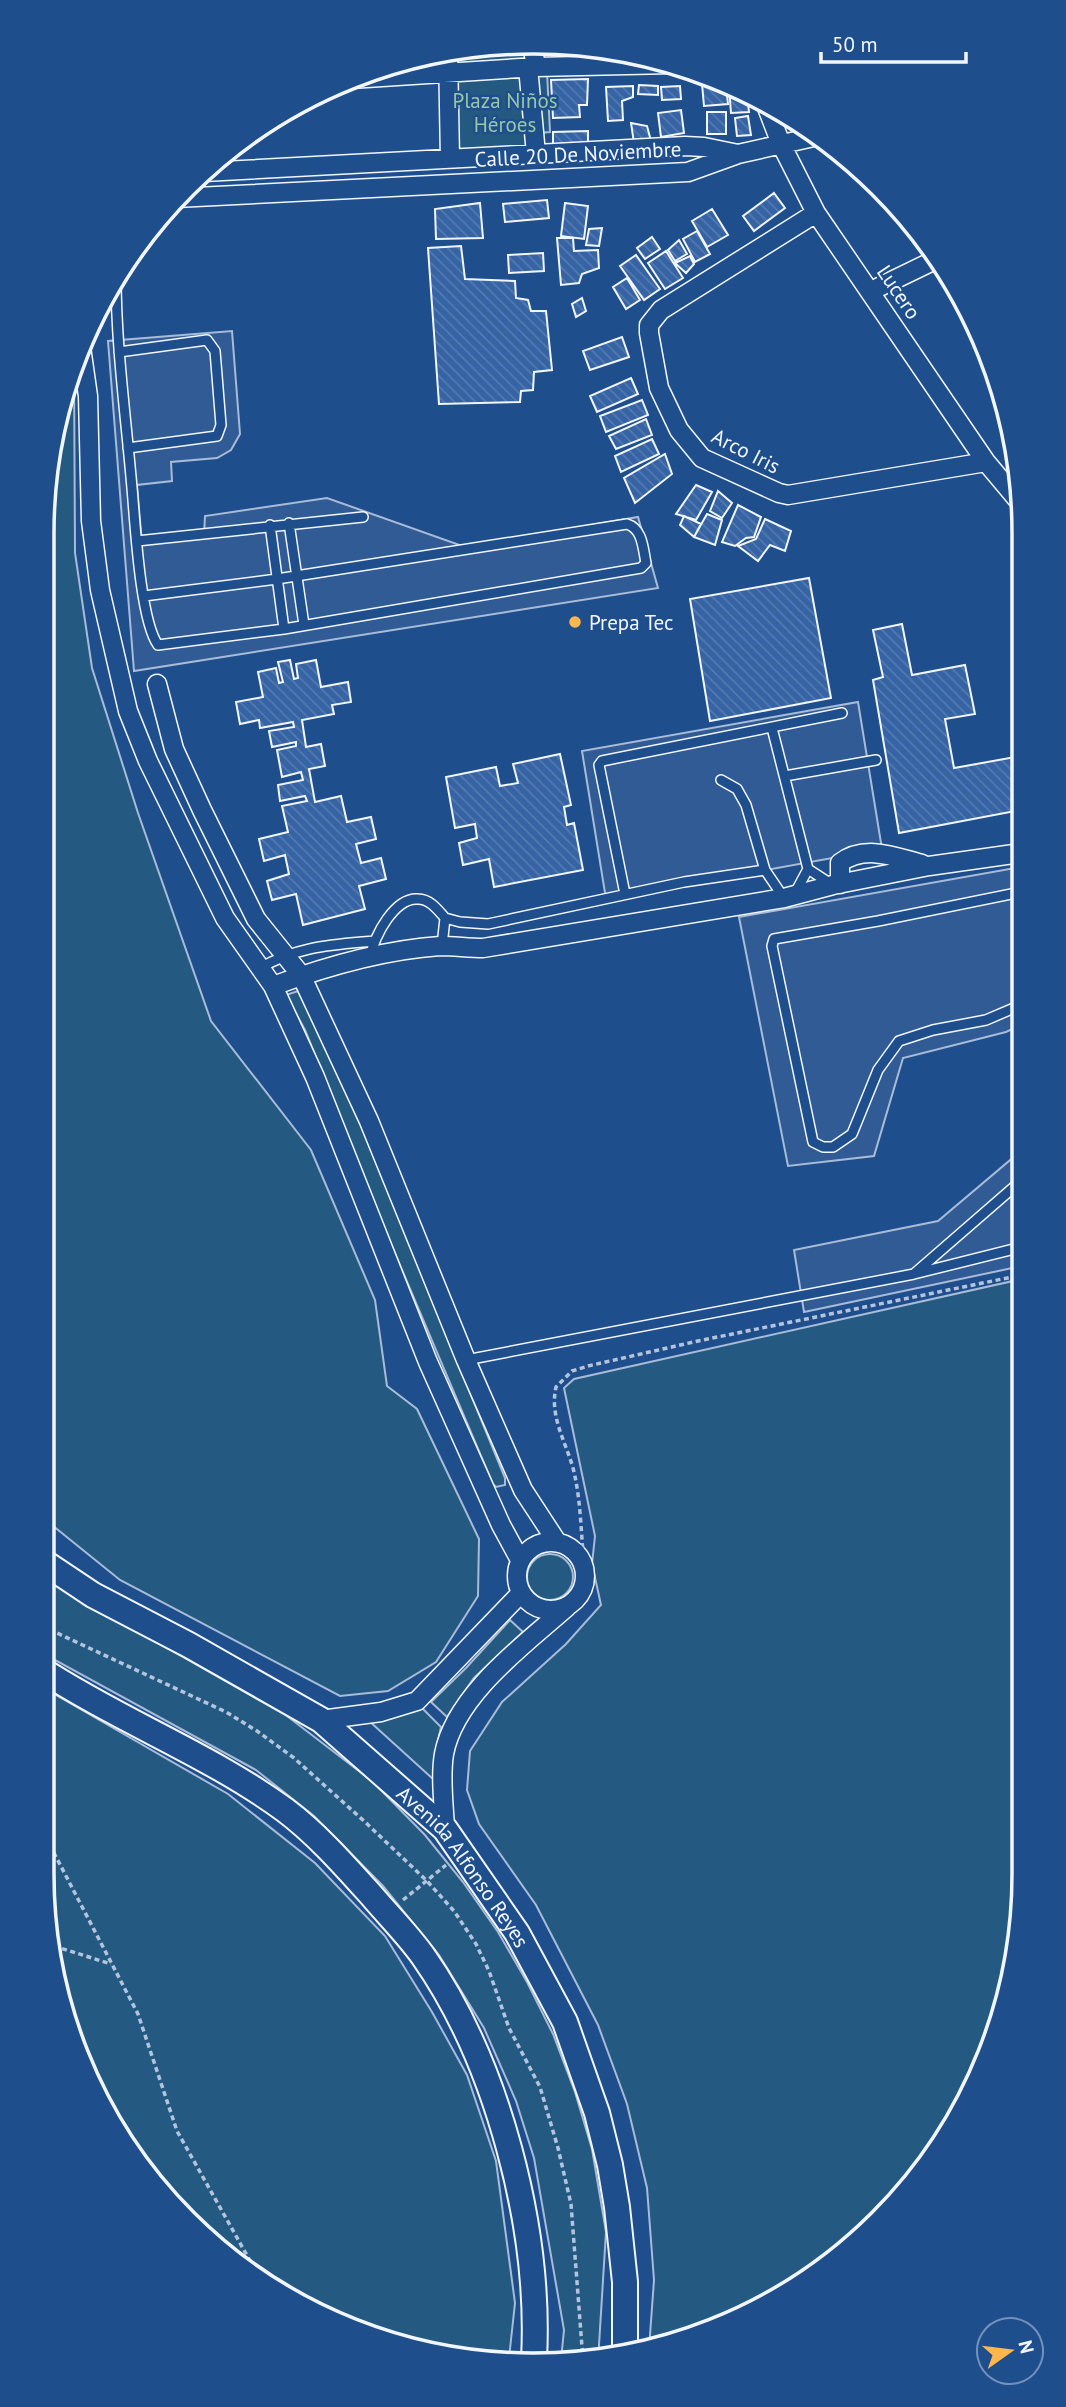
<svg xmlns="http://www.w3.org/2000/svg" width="1066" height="2407" font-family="'PT Sans',sans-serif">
<defs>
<pattern id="building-back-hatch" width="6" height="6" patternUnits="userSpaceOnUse" patternTransform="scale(1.75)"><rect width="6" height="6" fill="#3563a3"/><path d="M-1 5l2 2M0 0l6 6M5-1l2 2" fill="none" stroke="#537ab1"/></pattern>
</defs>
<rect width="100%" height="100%" fill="#1f4e8c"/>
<!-- green -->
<path fill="#245a82" stroke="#a8bbd7" stroke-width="2" d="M501 43 524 44 525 60 457 64 456 50Z
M547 72 550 132 539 133 540 146 451 153V79Z
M74 363 75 553 92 668 138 813 211 1021 311 1150 375 1300 387 1386 417 1409 479 1539 478 1596 436 1662 388 1691 340 1696 120 1580 42 1517V533L68 375Z
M298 991 319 1030 350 1099 505 1478V1485L496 1487 493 1484 481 1456 391 1244 305 1030 286 995Z
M1022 1279 1024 1874 998 2032 958 2119 902 2197 778 2299 690 2339 649 2349 654 2280 647 2188 627 2104 598 2025 536 1905 479 1824 467 1790 470 1751 502 1702 566 1644 601 1605 592 1564 595 1536 564 1388 574 1379Z
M527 1577a23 23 0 1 1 46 0a23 23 0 1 1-46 0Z
M42 1577 287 1716 372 1781 425 1835 463 1882 498 1932 527 1982 553 2034 575 2092 592 2149 606 2232 598 2361 561 2360 564 2330 534 2158 516 2101 484 2028 439 1955 383 1886 314 1816 256 1770 42 1653Z
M510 1620 523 1632 474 1678 447 1717 431 1702 466 1668Z
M42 1687 228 1794 315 1863 385 1936 432 2012 467 2075 496 2161 515 2303 509 2358 438 2356 288 2299 164 2197 108 2119 68 2032 42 1874Z
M421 1707 441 1727 435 1754 433 1779 368 1720Z"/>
<!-- parking -->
<path fill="#305b95" stroke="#a8bbd7" stroke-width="2" d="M232 331 240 434 231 450 217 458 171 462 172 481 137 485 142 544 204 535 205 516 327 498 465 547 638 517 658 588 134 671 108 341Z
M858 702 882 849 606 899 582 751Z
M1021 867V1025L1006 1032 903 1058 874 1156 788 1166 739 917Z
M1022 1150V1266L804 1312 794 1250 938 1221Z"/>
<!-- building -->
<path fill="url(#building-back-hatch)" stroke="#f2f6ff" stroke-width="2" d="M549 45H570L571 49 550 51Z
M701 73 726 86 728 104 704 106Z
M588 79 587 105H579L580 117 553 118 551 80Z
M639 85 658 86V95L638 94Z
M633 86V97L622 101 623 120 608 121 606 87Z
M680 86 681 99 662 100 661 87Z
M729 87 747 96 749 112 731 113Z
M681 110 684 133 661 137 658 113Z
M707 112H726V134H707Z
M748 116 751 135 737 136 735 118Z
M631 123 647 126 651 141 634 143Z
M588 131V145L553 149V132Z
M774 193 785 208 754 231 743 216Z
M547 200 549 218 505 222 503 204Z
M480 203 483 238 436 239 435 209Z
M565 203 588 206 584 239 561 236Z
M712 209 728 235 707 247 692 221Z
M602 228 599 246 586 245 589 229Z
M697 231 710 254 695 262 683 239Z
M652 237 660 249 645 259 637 248Z
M557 238H573L574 251 598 250 599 268 582 274 579 283 561 285Z
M679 240 687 254 675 261 668 250Z
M461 246 465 279 515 281 516 298 528 300 531 311H546L552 370 534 372 533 390 521 391 520 402 439 404 428 248Z
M666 251 683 278 665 289 648 263Z
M543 253 544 271 509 273 508 255Z
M636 255 660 289 644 300 620 266Z
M690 256 694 264 686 273 675 263Z
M627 278 640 300 626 309 613 287Z
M582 298 586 311 576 317 572 304Z
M622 337 629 357 590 370 583 351Z
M631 378 638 394 597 412 590 396Z
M642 400 648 415 606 432 600 416Z
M646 419 652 435 616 449 609 436Z
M652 439 659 454 621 472 615 456Z
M665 454 672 474 635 503 624 478Z
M696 485 712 492 696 520 676 514Z
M718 491 732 503 722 518 710 511Z
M738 505 761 517 754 537 746 538 735 546 722 542Z
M707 514 722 520 715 545 694 537Z
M684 516 701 524 694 537 680 525Z
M765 519 791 531 785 551 770 545 758 561 738 546 756 539Z
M809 578 831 698 710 721 690 599Z
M902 624 912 675 965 665 975 714 945 719 954 768 1021 756V810L899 833 873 680 883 677 873 630Z
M290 660 294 679 298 678 296 664 316 660 321 687 348 682 351 702 332 705 334 714 302 720 306 747 321 744 325 766 309 769 315 802 341 796 347 822 371 817 376 839 356 844 361 863 381 858 386 879 359 886 365 909 303 925 296 894 272 900 267 881 289 874 285 855 264 861 259 839 288 832 282 806 307 801 305 796 280 801 278 785 303 780 301 772 282 777 277 750 296 746V742L272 747 269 731 294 727 293 722 260 728 259 720 240 724 236 702 263 697 258 672 276 668 279 683 283 682 278 662Z
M560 754 571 805 564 807 567 825 574 823 583 870 494 887 489 859 463 865 459 843 477 838 475 824 455 828 446 777 496 767 500 786 518 783 513 764Z"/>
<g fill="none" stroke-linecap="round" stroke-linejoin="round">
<defs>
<path id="lane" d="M116 275C116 347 126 417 132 488 135 521 140 620 158 645L284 629 641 568 646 563C643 549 643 529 627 524L277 579 144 596
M119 352 207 340 215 351 221 425 217 436 128 448
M289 523 304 625
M270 525 284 629
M137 541 363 517
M772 728 808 869 831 884
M785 776 876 760
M721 780 737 789 746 805 765 870 784 898
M1015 854 1021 881
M1021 892 878 921 774 939 772 946 813 1142 823 1147H833L852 1134 878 1070 899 1041 933 1030 986 1020 1021 1005
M625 894 599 765 602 761 842 713
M794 895 808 869
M445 918 460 922 488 924 684 882 765 870
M371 955C374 936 395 897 418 899 430 899 438 910 445 918L442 946
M260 968C298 946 331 945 374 941
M915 1273 1022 1180
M466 1360 914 1274 1022 1247"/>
<path id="street" d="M532 44 536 67
M448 52 450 159
M528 67 536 154
M351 79 536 67 672 64
M766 105 781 144 816 213 986 462 1017 499
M204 172 685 146 704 147 738 154
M176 198 688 172 738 154 818 136
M816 213 661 310 649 325V333L659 388 679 430 702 458 779 493 788 495 986 462
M871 291 937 259
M81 347 88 396 91 521 100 590 128 711 148 761 225 918 273 986 315 1077 428 1362 501 1525 520 1560
M157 684 174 749 202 810 256 919 301 975 369 1121 466 1360 523 1490 557 1542
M840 884V863C865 844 895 857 922 864
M273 986C327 966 382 950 440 946 454 946 469 948 483 948L784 898 833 885 929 866 1021 853
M517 1576a34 34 0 1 1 68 0a34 34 0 1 1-68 0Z
M321 1720 381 1712 417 1701 521 1593
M445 1829C444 1805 440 1778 444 1754 455 1695 524 1645 567 1607"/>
<g id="secondary">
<path id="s1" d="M42 1561 93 1595 189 1645 321 1720 445 1829 517 1933 565 2022 597 2113 610 2165 617 2207 625 2282V2354"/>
<path d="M42 1670C120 1721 210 1755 285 1810 317 1834 345 1866 372 1896 389 1916 408 1935 423 1956 498 2063 541 2229 534 2359"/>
</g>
</defs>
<!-- lane casing -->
<use href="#lane" stroke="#f2f6ff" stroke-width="12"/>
<!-- street casing -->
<use href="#street" stroke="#f2f6ff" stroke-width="21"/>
<!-- secondary casing -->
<use href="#secondary" stroke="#f2f6ff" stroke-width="28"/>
<!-- path -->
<path stroke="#b3c4dc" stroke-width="3.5" stroke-dasharray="5 3.5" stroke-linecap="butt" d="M584 1565C581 1534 581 1502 574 1472 567 1443 549 1418 556 1387L572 1371 588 1366 698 1341 1022 1275
M42 1626 226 1712 257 1731 294 1758 364 1821 427 1881 454 1911 476 1944 489 1971 509 2028 540 2087 558 2148 571 2204 583 2360
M42 1830 138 2014 177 2131 258 2275
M403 1900 446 1865
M54 1946 111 1964"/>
<!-- lane -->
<use href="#lane" stroke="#1f4e8c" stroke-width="9"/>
<!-- street -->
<use href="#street" stroke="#1f4e8c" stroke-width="18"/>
<!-- secondary -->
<use href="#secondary" stroke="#1f4e8c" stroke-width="24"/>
</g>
<!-- markers -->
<circle fill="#ffb74d" stroke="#1f4e8c" stroke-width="2.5" cx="575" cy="622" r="7"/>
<g text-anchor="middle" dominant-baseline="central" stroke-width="5" stroke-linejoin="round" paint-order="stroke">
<!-- park labels -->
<g font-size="21" fill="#97c8a6" stroke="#1f4e8c">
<text x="505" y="100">Plaza Niños<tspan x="505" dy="24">Héroes</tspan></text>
</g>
<!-- street labels -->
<g font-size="21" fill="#f2f6ff" stroke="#1f4e8c">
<text transform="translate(578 154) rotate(-3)">Calle 20 De Noviembre</text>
<text transform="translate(899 292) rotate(56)">Lucero</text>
<text transform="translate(746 451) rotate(27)">Arco Iris</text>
<text stroke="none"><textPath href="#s1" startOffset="527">Avenida Alfonso Reyes</textPath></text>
</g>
<!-- poi labels -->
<g font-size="21" fill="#f2f6ff" stroke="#1f4e8c" text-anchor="start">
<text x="589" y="622">Prepa Tec</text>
</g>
</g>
<!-- crop -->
<path d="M0 0H1066V2407H0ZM533 54H533A479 479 0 0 1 1012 533V1874A479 479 0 0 1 533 2353H533A479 479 0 0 1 54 1874V533A479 479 0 0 1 533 54Z" fill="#1f4e8c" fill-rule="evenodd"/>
<path fill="none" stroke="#f2f6ff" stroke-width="3.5" d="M533 54H533A479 479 0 0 1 1012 533V1874A479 479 0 0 1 533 2353H533A479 479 0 0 1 54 1874V533A479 479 0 0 1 533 54Z"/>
<!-- north arrow -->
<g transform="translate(1010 2351) rotate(76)"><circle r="33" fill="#1f4e8c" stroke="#7391ba" stroke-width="2"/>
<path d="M0-5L12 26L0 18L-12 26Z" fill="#ffb74d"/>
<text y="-10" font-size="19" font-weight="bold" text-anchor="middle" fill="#f2f6ff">N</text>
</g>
<!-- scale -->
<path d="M821 52v10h145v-10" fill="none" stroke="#f2f6ff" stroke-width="3.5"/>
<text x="832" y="52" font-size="21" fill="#f2f6ff" stroke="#1f4e8c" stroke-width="5" paint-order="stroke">50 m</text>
</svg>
